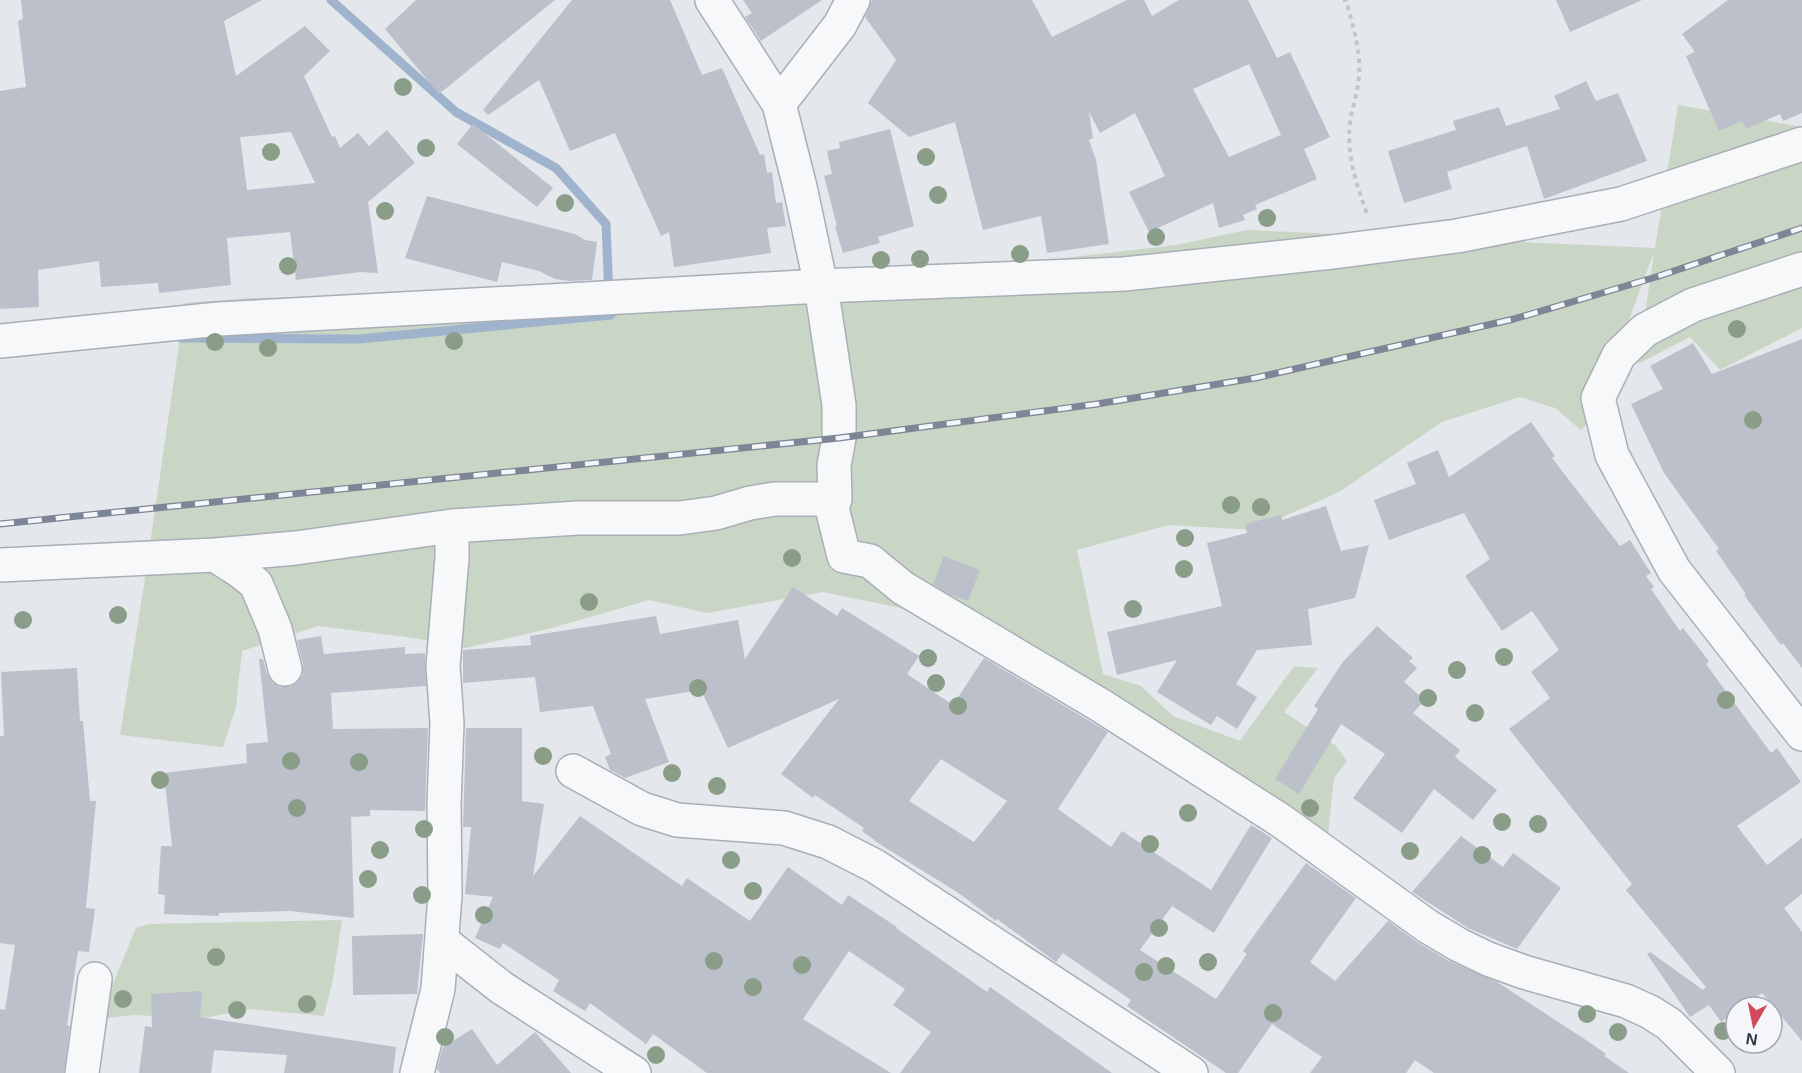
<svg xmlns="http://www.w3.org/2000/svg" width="1802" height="1073" font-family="Helvetica,sans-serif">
<rect width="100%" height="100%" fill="#e4e7ec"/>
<!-- green -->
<path fill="#c9d6c5" d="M1678 105 1802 127V328L1720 370 1690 337 1638 364 1654 252 1593 418 1581 430 1555 408 1520 397 1442 422 1339 492 1254 530 1169 525 1077 550 1103 674 1141 686 1173 716 1240 741 1294 666 1318 668 1284 712 1335 745 1347 761 1334 778 1328 834 1312 826 1183 739 910 610 823 592 707 613 649 600 552 628 466 648 414 638 318 626 242 651 236 707 223 747 120 735 146 572 185 303 251 298 393 295 1048 260 1176 245 1247 230 1655 248Z
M342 920 333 979 324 1016 249 1009 199 1019 135 1015 107 1018 105 1003 136 928 149 924Z"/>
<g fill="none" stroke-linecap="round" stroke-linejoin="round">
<!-- stream -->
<path stroke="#9fb4cc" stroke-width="9" d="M181 338 359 339 611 315 609 299 606 224 556 168 456 112 331 0"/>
</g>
<!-- building -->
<path fill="#bbc0ca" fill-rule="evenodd" d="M21 0H262L224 21 236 76 305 26 330 51 304 76 332 137 335 136 340 148 358 133 369 146 387 130 415 163 368 202 378 273 360 272 296 280 290 232 227 238 231 285 159 293 158 283 101 287 99 261 38 270 39 307 0 309V91L26 87 18 21 23 19ZM291 132 315 183 247 190 240 137Z
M416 0H555L439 94 385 29Z
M572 0H670L702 75 722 68 760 155 764 154 767 173 772 172 776 203 782 202 786 226 767 228 771 253 674 267 669 232 661 236 615 133 570 151 539 80 488 115 483 110Z
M743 0H822L761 41 745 17 752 13Z
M872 0H1032L1052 37 1127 0H1144L1152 16 1179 0H1248L1277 58 1290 52 1330 137 1304 149 1317 179 1255 205 1257 209 1243 215 1245 220 1219 228 1213 203 1149 232 1129 192 1165 176 1135 113 1100 133 1089 112 1093 138 1089 140 1096 160 1109 244 1047 253 1041 216 983 230 955 122 909 137 868 103 896 60 865 17ZM1249 64 1281 135 1229 157 1193 89Z
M1556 0H1642L1570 32Z
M1728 0H1802V113L1783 121 1780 114 1746 129 1742 121 1719 131 1686 56 1695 52 1682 34Z
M1586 81 1596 101 1618 93 1647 161 1544 199 1527 146 1447 172 1452 189 1404 203 1388 151 1456 130 1453 121 1499 107 1506 126 1560 109 1554 96Z
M473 124 553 188 537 207 457 144Z
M890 129 914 226 878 237 880 243 843 253 835 227 837 226 824 176 832 174 827 151 840 148 839 142Z
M427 196 575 234 585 240 597 242 592 280 570 281 555 279 539 271 502 262 497 282 405 258Z
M1802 339V668L1783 643 1781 645 1744 595 1746 594 1716 551 1719 549 1664 473 1631 404 1663 389 1650 366 1693 343 1712 374Z
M1531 422 1555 456 1552 458 1620 546 1630 540 1651 573 1646 576 1654 587 1651 589 1680 631 1683 628 1709 661 1706 664 1771 753 1777 748 1801 782 1737 826 1767 865 1802 838V894L1784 908 1802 932V1041L1762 993 1742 1007H1736V1011L1721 1022 1709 1005 1690 1017 1647 954 1650 952 1703 990 1706 987 1626 890 1632 884 1509 729 1550 698 1531 672 1559 650 1532 611 1502 631 1465 576 1490 559 1464 513 1389 540 1374 500 1416 484 1407 463 1438 450 1449 477Z
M1326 506 1341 551 1369 545 1355 598 1308 609 1312 645 1257 650 1236 684 1257 697 1237 729 1217 716 1211 725 1157 692 1177 660 1117 675 1107 632 1222 606 1207 543 1247 533 1245 524 1281 515 1282 520Z
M944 556 980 570 968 601 951 595 933 584Z
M793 587 837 616 842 608 919 656 907 674 953 705 984 658 1108 732 1058 809 1111 847 1122 831 1211 890 1251 825 1272 838 1214 933 1172 906 1140 950 1216 999 1247 954 1243 951 1306 863 1356 898 1310 962 1335 981 1388 921 1417 942 1449 961 1497 982 1589 1042 1606 1054 1604 1056 1629 1073H1434L1415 1060 1406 1073H1310L1322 1057 1272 1024 1238 1073H1226L1127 1006 1131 1000 1063 953 1056 962 997 919 996 921 957 892 881 845 862 831 864 828 815 795 813 798 781 774 839 699 728 748 701 690 645 699 669 762 625 778 610 770 605 757 611 754 593 706 540 712 535 677 463 683V650L531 645 530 636 656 616 660 634 738 620 745 659ZM941 759 1007 801 974 842 909 801Z
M1377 626 1413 658 1409 661 1417 668 1404 682 1425 700 1413 713 1460 750 1455 757 1497 790 1473 820 1434 789 1402 833 1353 798 1385 754 1341 724 1299 794 1275 779 1318 709 1314 706 1342 663Z
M321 636 324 654 405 647V654L425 653 426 686 331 693 333 729 428 728 425 811 370 810V816L351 817 354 918 290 911 219 913V916L164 914 165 895 158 894 161 846H172L164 773 247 763 246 744 268 742 259 659H263L267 674 272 682 280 687H290L298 682 303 674V664L297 640Z
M77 668 80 721H83L90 801H96L86 908 95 909 89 952 78 951 67 1025 70 1026 64 1073H0V1009L5 1010 15 945 0 943V736H4L1 672Z
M466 728H522V801L544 804 533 876 580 816 682 886 687 878 750 921 788 867 842 905 848 895 897 927 896 928 987 992 990 987 1112 1073H900L931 1032 893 1005 905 989 849 951 803 1019 891 1073H707L653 1034 646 1044 590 1003 585 1011 553 991 559 980 503 943 500 949 475 938 493 897 465 894 471 827H463Z
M1461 836 1503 867 1513 853 1561 888 1517 949 1468 928 1412 892Z
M423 934 417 994 353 995 352 936Z
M202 991 200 1017 396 1047 393 1073H284L287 1055 214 1050 211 1073H139L145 1026 152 1027 151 994Z
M472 1029 497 1065 535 1032 571 1073H440L437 1069 443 1047Z"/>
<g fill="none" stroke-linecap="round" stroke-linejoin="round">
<defs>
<path id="minor" d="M712 0 779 104 800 187 821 286 839 405V438L834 465 835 499 832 508 844 556 870 561 903 588 1100 705 1280 820 1427 926 1459 945 1488 959 1524 972 1626 1001 1650 1012 1669 1024 1718 1073
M779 104 840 25 853 0
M1802 269 1693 305 1645 330 1619 355 1598 398 1612 455 1674 570 1802 734
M0 341 219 319 821 286 1124 274 1332 252 1457 236 1621 204 1802 144
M215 555 240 571 256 584 275 629 285 669
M0 565 215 555 296 548 452 526 578 518H680L716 513 750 503 775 499H835
M573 771 642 809 677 820 784 828 828 842 875 866 1191 1073
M442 941 502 988 634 1073
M82 1073 95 979
M417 1073 438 989 445 895 444 804 447 724 443 666 452 558V526"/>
</defs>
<!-- minor casing -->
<use href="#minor" stroke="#a9aeb7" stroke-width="36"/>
<!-- path -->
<path stroke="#c2c5cb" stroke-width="4" stroke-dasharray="4.5 4.5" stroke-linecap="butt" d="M1343 0H1346C1353 26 1361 51 1359 77 1358 92 1352 107 1350 123 1346 155 1357 186 1368 217"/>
<!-- minor -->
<use href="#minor" stroke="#f7f8fa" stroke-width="33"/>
<defs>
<path id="rail" d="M0 524 839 438 1097 404 1255 378 1514 319 1656 277 1802 228"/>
</defs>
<!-- rail casing -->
<use href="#rail" stroke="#7d8696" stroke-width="7"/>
<!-- rail -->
<use href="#rail" stroke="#f4f6f9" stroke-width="4.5" stroke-dasharray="14" stroke-linecap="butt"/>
</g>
<!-- trees -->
<g fill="#899d89">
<circle cx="403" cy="87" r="9"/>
<circle cx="426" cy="148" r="9"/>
<circle cx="271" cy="152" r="9"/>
<circle cx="926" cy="157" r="9"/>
<circle cx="938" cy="195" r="9"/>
<circle cx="565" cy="203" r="9"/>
<circle cx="385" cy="211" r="9"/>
<circle cx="1267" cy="218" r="9"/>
<circle cx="1156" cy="237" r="9"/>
<circle cx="1020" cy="254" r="9"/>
<circle cx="920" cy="259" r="9"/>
<circle cx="881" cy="260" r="9"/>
<circle cx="288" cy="266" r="9"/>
<circle cx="1737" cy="329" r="9"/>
<circle cx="454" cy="341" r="9"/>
<circle cx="215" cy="342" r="9"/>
<circle cx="268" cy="348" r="9"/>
<circle cx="1753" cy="420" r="9"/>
<circle cx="1231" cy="505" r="9"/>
<circle cx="1261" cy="507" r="9"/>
<circle cx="1185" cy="538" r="9"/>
<circle cx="792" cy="558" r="9"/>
<circle cx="1184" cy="569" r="9"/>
<circle cx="589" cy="602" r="9"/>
<circle cx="1133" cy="609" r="9"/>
<circle cx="118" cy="615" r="9"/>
<circle cx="23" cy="620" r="9"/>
<circle cx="1504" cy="657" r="9"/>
<circle cx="928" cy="658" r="9"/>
<circle cx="1457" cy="670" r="9"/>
<circle cx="936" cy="683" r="9"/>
<circle cx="698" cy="688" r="9"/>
<circle cx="1428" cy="698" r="9"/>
<circle cx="1726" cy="700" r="9"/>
<circle cx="958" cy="706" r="9"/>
<circle cx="1475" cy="713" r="9"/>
<circle cx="543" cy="756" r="9"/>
<circle cx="291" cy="761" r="9"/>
<circle cx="359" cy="762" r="9"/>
<circle cx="672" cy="773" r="9"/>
<circle cx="160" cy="780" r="9"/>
<circle cx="717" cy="786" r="9"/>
<circle cx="297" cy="808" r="9"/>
<circle cx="1310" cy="808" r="9"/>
<circle cx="1188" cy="813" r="9"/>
<circle cx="1502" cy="822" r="9"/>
<circle cx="1538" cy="824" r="9"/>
<circle cx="424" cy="829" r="9"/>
<circle cx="1150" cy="844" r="9"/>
<circle cx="380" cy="850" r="9"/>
<circle cx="1410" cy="851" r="9"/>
<circle cx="1482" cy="855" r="9"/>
<circle cx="731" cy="860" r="9"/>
<circle cx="368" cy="879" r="9"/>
<circle cx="753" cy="891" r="9"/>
<circle cx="422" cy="895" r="9"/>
<circle cx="484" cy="915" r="9"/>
<circle cx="1159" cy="928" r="9"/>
<circle cx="216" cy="957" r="9"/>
<circle cx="714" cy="961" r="9"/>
<circle cx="1208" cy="962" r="9"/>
<circle cx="802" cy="965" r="9"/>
<circle cx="1166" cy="966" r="9"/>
<circle cx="1144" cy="972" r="9"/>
<circle cx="753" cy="987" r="9"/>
<circle cx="123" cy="999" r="9"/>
<circle cx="307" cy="1004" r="9"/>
<circle cx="237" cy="1010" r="9"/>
<circle cx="1273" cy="1013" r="9"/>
<circle cx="1587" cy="1014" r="9"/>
<circle cx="1723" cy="1031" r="9"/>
<circle cx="1618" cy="1032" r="9"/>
<circle cx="445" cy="1037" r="9"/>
<circle cx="656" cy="1055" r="9"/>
</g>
<!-- north arrow -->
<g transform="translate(1754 1025) rotate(189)"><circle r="28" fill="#f4f6f9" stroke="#a4a8b1" stroke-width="1.5"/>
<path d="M0-4.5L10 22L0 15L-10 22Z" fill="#d1495b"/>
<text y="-9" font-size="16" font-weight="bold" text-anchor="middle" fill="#2b3445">N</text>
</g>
</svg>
